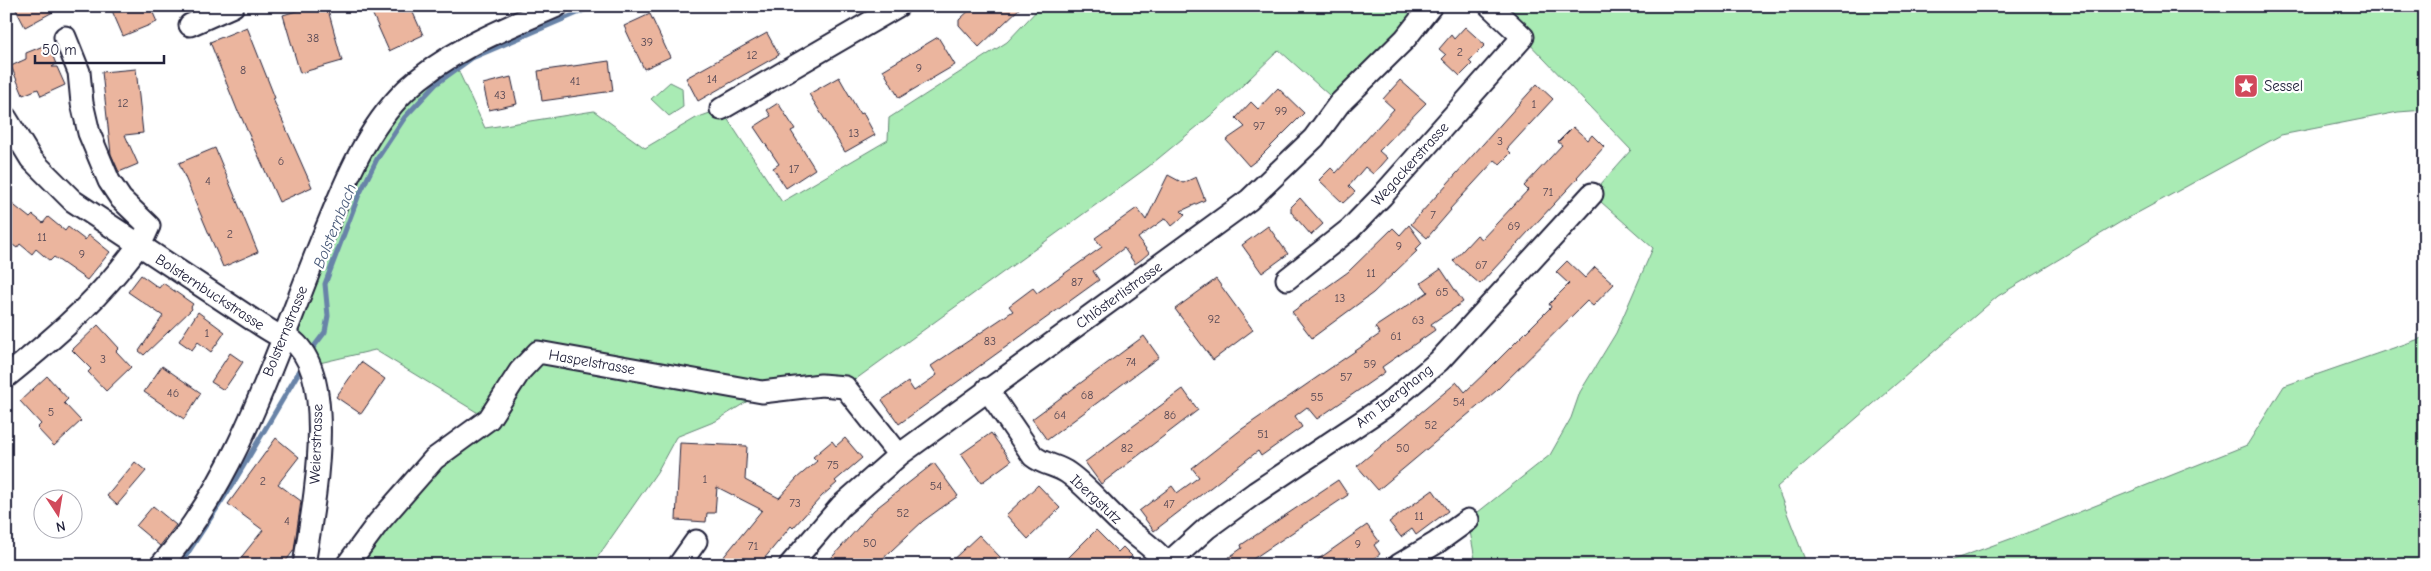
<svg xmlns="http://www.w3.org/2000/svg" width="2431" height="571" font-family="'Comic Neue',sans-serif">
<rect width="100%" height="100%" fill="#fff"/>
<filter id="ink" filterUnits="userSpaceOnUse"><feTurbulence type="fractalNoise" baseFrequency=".02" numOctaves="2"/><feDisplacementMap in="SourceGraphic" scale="10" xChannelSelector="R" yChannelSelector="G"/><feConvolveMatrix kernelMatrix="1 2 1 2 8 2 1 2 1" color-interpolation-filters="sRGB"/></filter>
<g filter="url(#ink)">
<!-- green -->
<path fill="#a9ebb4" stroke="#668678" d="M1041 6H1431L1339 104 1279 50 1215 112 1148 167 845 387 762 392 716 421 676 437 657 472 592 565H347L378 523 488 419 375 350 311 365 291 339 363 145 451 55 485 128 594 111 645 148 696 118 721 109 782 202 888 140 889 118 1007 42Z
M1490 6H2425V110L2398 112 2281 135 2119 223 1998 296 1777 487 1807 565H1476L1468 520 1550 455 1571 418 1580 392 1616 333 1653 248 1592 194 1631 150 1523 37Z
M670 82 682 88 683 107 669 116 651 99Z
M2425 337V565H1939L2032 531 2247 445 2284 386Z"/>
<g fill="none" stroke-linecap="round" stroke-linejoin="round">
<!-- stream -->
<path stroke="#6783a8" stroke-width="5" d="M309 353 325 332 328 316 325 284 358 197 377 159 405 117 436 84 472 58 594 6
M180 565 234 482 303 365"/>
</g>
<!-- building -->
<path fill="#ebb59e" stroke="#22223b" d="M14 6H64L25 27Z
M110 6H150L157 22 123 36Z
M313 6H327L342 61 300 73 283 15Z
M369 6H410L423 35 389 51Z
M974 6H1022L979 47 959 25V20Z
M650 14 670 57 644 69 624 26Z
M247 27 275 98 273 99 312 187 279 202 239 112H238L210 42Z
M1465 27 1485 45 1469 61 1472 64 1460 76 1442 59 1446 55 1439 49 1451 35 1454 39Z
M767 33 779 55 698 101 686 78Z
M938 37 955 65 899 98 883 70Z
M48 44 56 64 52 67H57L65 85 41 96 38 89 23 95 11 66 26 59V53Z
M609 61 613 91 542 101 538 71Z
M136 69 143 133 125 135 138 164 119 172 111 154 102 72Z
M511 77 517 104 489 110 483 84Z
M839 77 860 114 863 113 875 135 845 152 809 94Z
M1400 80 1426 103 1379 151 1387 158 1373 174 1365 167 1349 186 1355 192 1343 203 1319 180 1331 168 1336 173 1394 109 1383 99Z
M1537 84 1553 99 1507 149 1511 153 1500 164 1495 160 1450 209 1451 210 1427 238 1411 224Z
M1278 88 1304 113 1258 159 1249 166 1226 140 1245 127 1236 118 1251 102 1258 109Z
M778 103 795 129 791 131 815 169 786 188 773 168 779 164 754 127 771 116 767 110Z
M1573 127 1588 140 1592 135 1604 147 1577 177 1578 178 1480 284 1453 261 1477 235 1482 239 1528 190 1524 186 1562 145 1558 142Z
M215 148 258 252 223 267 179 163Z
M1168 175 1183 183 1196 177 1205 200 1181 211 1185 215 1172 226 1166 218 1138 238 1149 253 1142 259 1135 264 1124 248 1093 271 1099 280 899 424 882 400 908 382 914 391 937 375 931 366 1013 311 1009 306 1033 288 1037 293 1102 247 1095 238 1137 208 1146 220Z
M1300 198 1323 224 1311 235 1291 212V207Z
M6 199 30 218 33 215 43 223 48 217 65 231 68 227 85 240 89 235 110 252 87 280 54 257 50 261 36 249 32 254 20 244 17 248 6 240Z
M1409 225 1422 243 1415 250 1417 251 1373 293 1312 338 1292 312 1348 272 1393 228 1400 235Z
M1268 226 1288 254 1262 273 1242 245Z
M1567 261 1585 278 1595 267 1614 284 1593 306 1587 301 1496 391 1378 490 1357 466 1457 382 1465 392 1489 369 1551 307 1549 304 1569 284 1556 272Z
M1441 269 1463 302 1431 324 1435 330 1382 367 1385 372 1317 419 1307 407 1295 416 1302 427 1261 456 1258 451 1154 531 1139 511 1172 486 1177 493 1199 477 1192 468 1242 429 1380 334 1375 327 1428 292 1421 283Z
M141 275 159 288 163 283 193 304 191 307 192 309 144 355 139 351 163 316 128 292Z
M1216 279 1253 330 1213 360 1175 309Z
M198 312 225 332 211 352 198 342 192 350 179 341Z
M98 325 119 348 116 351 131 367 106 391 88 372 91 369 72 350Z
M1144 336 1159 357 1047 440 1032 419Z
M230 353 243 362 224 390 211 382Z
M361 362 385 379 361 414 336 397Z
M162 366 201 393 184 419 144 392Z
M47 376 68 399 64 403 81 421 54 446 37 428 41 424 20 401Z
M1183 389 1198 410 1101 484 1085 462Z
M991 433 1011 461 981 483 961 454Z
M276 438 299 457 278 484 301 501 294 550 283 565H235L263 530 228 504Z
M845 438 862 458 835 481 837 483 822 496 793 528 791 526 759 565H717L762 510 717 487 715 513H707L706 522 676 520 680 443 747 446 745 480 779 498 797 478 817 461 813 457 832 441 836 446Z
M135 462 146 471 117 505 107 496Z
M934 463 958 496 923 521 876 565H825L874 510Z
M1338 480 1348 495 1244 565H1218L1242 548 1241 545Z
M1038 485 1060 508 1028 539 1006 515Z
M1433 490 1448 511 1416 535 1412 529 1401 537 1389 522Z
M153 506 176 525 160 546 136 526Z
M1367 525 1379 541 1374 545 1380 554 1364 565H1310Z
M1096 530 1118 552 1123 547 1132 556 1127 561 1131 565H1061Z
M979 535 1001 558 994 565H947Z"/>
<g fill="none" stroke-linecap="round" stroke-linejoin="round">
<defs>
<path id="minor" d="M190 25 233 6
M721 109 898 6
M6 118 31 159 73 201 253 320C260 324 268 330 276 334 280 336 286 337 290 339 341 374 312 512 304 565
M1287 279 1350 229 1382 196 1523 37 1490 6
M6 377C48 343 87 310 121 268 132 254 143 242 149 226L121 199 109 181 89 133 82 103 79 72 65 37
M987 389 1033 456C1044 465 1057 465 1068 473 1088 487 1103 507 1122 524 1138 538 1155 548 1168 565
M161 565C239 477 276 352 320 244 342 190 363 132 406 90 449 50 504 29 557 6
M347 565 378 523 434 459 489 419 520 371 538 352 762 392 821 385 845 387 899 455
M679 565 696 541
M790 565 841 506 899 455 1249 200 1314 138 1339 104 1405 39 1431 6
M1166 565 1207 528 1255 493 1387 405 1439 361 1592 194
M1399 565 1436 543 1468 520"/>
</defs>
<!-- minor casing -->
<use href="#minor" stroke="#22223b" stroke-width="25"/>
<!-- minor -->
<use href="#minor" stroke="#fff" stroke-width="21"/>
</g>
</g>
<!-- icons -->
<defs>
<symbol id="sight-square" viewBox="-11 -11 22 22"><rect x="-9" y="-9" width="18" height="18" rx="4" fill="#d1495b" stroke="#fff"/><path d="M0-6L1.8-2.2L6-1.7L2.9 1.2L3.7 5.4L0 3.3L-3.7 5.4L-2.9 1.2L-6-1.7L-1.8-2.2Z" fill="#fff"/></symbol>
</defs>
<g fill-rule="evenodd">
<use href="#sight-square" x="2232" y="72" width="28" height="28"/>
</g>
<g text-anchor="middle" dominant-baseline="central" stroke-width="4.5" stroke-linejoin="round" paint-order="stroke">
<!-- number labels -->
<g font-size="12" fill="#544754">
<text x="313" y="38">38</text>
<text x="647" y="42">39</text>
<text x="1460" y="52">2</text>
<text x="752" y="55">12</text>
<text x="919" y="68">9</text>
<text x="243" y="70">8</text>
<text x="712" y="79">14</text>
<text x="575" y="81">41</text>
<text x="500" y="95">43</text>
<text x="123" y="103">12</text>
<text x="1534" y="104">1</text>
<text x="1281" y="111">99</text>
<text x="1259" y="126">97</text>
<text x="854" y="133">13</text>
<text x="1500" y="141">3</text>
<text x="281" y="161">6</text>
<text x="794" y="169">17</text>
<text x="208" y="181">4</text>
<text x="1548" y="192">71</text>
<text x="1433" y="215">7</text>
<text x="1514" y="226">69</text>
<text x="230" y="234">2</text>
<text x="42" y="237">11</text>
<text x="1399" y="246">9</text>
<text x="82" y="254">9</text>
<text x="1481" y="265">67</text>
<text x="1371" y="273">11</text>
<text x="1077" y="282">87</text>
<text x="1442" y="292">65</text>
<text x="1340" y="298">13</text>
<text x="1214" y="319">92</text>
<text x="1418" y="320">63</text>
<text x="207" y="333">1</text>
<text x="1396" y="336">61</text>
<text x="990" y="341">83</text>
<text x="103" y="359">3</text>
<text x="1131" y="362">74</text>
<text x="1370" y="364">59</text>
<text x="1346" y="377">57</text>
<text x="173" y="393">46</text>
<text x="1087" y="395">68</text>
<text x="1317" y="397">55</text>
<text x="1459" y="402">54</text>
<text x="51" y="412">5</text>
<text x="1060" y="415">64</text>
<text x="1170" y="415">86</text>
<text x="1431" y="425">52</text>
<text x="1263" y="434">51</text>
<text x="1127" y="448">82</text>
<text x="1403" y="448">50</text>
<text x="833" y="465">75</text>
<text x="705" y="479">1</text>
<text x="263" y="481">2</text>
<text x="936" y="486">54</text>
<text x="795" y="503">73</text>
<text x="1169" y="504">47</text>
<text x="903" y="513">52</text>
<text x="1419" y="516">11</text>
<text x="287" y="521">4</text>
<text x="870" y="543">50</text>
<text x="1358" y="544">9</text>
<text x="753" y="546">71</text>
</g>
<!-- poi labels -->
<g font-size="15" fill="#22223b" stroke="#fff" text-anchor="start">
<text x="2264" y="86">Sessel</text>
</g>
<!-- street labels -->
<g font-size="15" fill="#22223b" stroke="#fff">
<text transform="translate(1410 164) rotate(-48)">Wegackerstrasse</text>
<text transform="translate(210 292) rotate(33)">Bolsternbuckstrasse</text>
<text transform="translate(1119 295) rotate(-36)">Chlösterlistrasse</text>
<text transform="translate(285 331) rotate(-68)">Bolsternstrasse</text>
<text transform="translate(592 362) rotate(10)">Haspelstrasse</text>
<text transform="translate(1394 396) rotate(-38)">Am Iberghang</text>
<text transform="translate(316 444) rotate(-88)">Weierstrasse</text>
<text transform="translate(1096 499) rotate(43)">Ibergstutz</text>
</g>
<!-- water labels -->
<g font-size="16" font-style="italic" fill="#4a5b7a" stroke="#fff">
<text transform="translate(335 226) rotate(-68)">Bolsternbach</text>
</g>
</g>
<!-- margin -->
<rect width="2431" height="571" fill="none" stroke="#fff" stroke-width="25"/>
<rect x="12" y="12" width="2406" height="546" fill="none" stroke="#22223b" stroke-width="2" filter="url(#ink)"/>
<!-- north arrow -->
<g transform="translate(58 514) rotate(168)"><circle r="24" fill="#ffffff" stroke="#a7a7b1"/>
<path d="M0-4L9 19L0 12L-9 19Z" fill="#d1495b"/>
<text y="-8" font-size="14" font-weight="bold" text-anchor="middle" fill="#22223b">N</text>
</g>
<!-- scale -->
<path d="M35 55v8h129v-8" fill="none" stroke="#22223b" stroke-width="2.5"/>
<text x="42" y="55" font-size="15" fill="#22223b" stroke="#ffffff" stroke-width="4" paint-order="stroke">50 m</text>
</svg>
